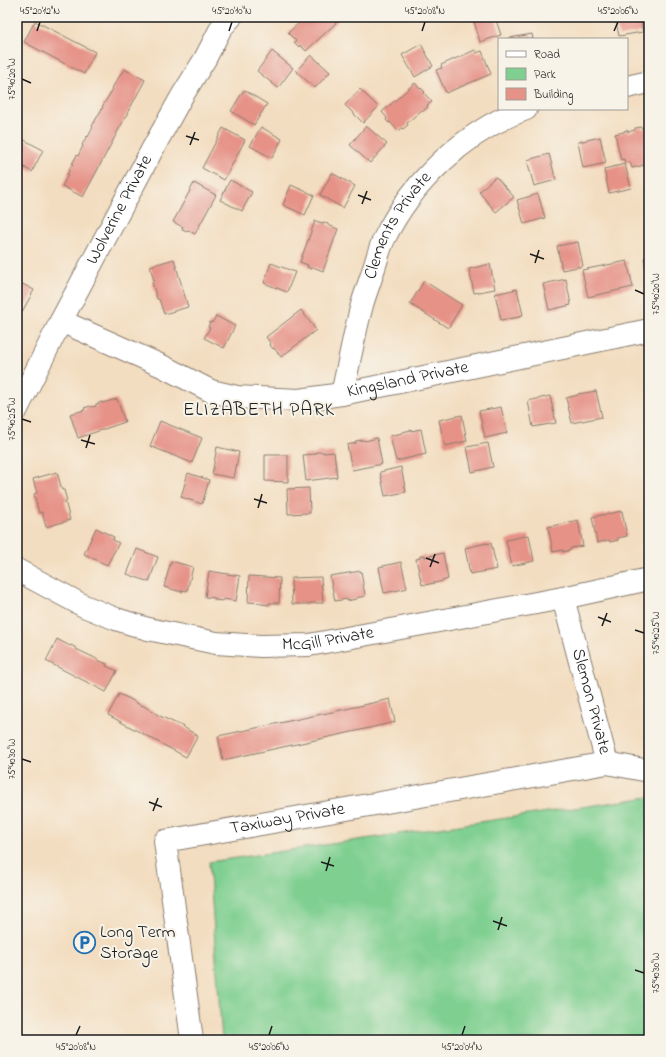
<svg xmlns="http://www.w3.org/2000/svg" width="666" height="1057" font-family="'Indie Flower',sans-serif">
<rect width="100%" height="100%" fill="#f7f3e8"/>
<filter id="ink" filterUnits="userSpaceOnUse"><feTurbulence type="fractalNoise" baseFrequency=".025" numOctaves="2"/><feDisplacementMap in="SourceGraphic" scale="8" xChannelSelector="R" yChannelSelector="G"/><feConvolveMatrix kernelMatrix="1 2 1 2 8 2 1 2 1" color-interpolation-filters="sRGB"/></filter>
<filter id="wash" filterUnits="userSpaceOnUse"><feTurbulence type="fractalNoise" baseFrequency=".012" numOctaves="4" result="noise"/><feDisplacementMap in="SourceGraphic" scale="16" xChannelSelector="R" yChannelSelector="G"/><feGaussianBlur stdDeviation="0.9" result="paint"/><feColorMatrix in="noise" values="0 0 0 0 0 0 0 0 0 0 0 0 0 0 0 0 0 1.4 0 .05"/><feComposite in="paint" operator="in"/></filter>
<g filter="url(#wash)">
<rect width="100%" height="100%" fill="#f3ddc0"/>
<!-- green -->
<path fill="#7ecf90" stroke="#4d7656" d="M649 797V1040H222L209 862Z"/>
<g id="blocks">
<!-- building -->
<path fill="#e69287" d="M305 17H334L338 21 306 51 300 45 299 47 294 42 296 41 288 33Z
M476 17H495L501 35 480 42 473 18Z
M615 17H640L643 32 619 36Z
M35 21 95 52 84 74 24 42Z
M532 34 533 39H509V38Z
M421 44 433 66 415 77 402 55Z
M475 50 476 53 482 51 491 74 446 93 436 70 442 68 441 65Z
M272 51 293 68 278 88 257 71Z
M311 55 330 72 315 88 296 71Z
M124 69 145 80 83 197 62 186 68 175H67L71 166H72L73 165 72 164 77 155 78 156 83 146 82 145 87 136 88 137 93 127 92 126 103 107H102L113 89 112 88 114 85Z
M415 83 420 89 421 88 425 92 424 93 432 102 427 105 428 107 423 111 422 110 407 123 408 125 403 129 402 128 398 131 390 122 389 123 386 120 387 118 382 112Z
M360 89 378 107 363 123 345 105Z
M244 90 267 104 254 125 231 111Z
M366 126 387 144 370 163 350 145Z
M261 127 282 139 272 158 250 146Z
M642 127V129L649 127V164L632 168 630 162 625 163 624 159 621 160 615 134 624 132V131L627 130 628 132 635 130V128Z
M223 128 245 140 224 180 202 168Z
M17 136 43 150 32 172 17 163Z
M600 137 606 163 583 168 578 142Z
M549 154 556 180 534 186 527 160Z
M625 164 631 188 609 193 604 169Z
M332 173 355 186 343 208 320 195Z
M496 177 514 197 496 212 479 192 494 178Z
M230 180 252 192 242 211 220 200Z
M194 183 216 195 195 234 188 230 187 231 182 229 183 227 173 222Z
M291 185 314 195 305 215 283 205Z
M538 194 545 218 524 224 517 200Z
M315 221 323 223V222L328 224V225L338 229 323 271 313 267 312 269 307 267 308 265 300 262Z
M578 242 583 266 562 270 557 246Z
M649 256V280H648L644 258Z
M174 259 188 307 164 314 159 299H157L152 282 154 281 150 266Z
M627 261 633 287 588 297 582 270Z
M271 263 295 272 287 292 264 283Z
M490 264 495 289 474 293 469 269Z
M566 279 571 305 549 310 543 284Z
M17 281 34 290 17 321Z
M424 281 462 305 448 328 410 304Z
M517 289 523 315 519 316 520 317 501 320 495 294Z
M301 310 316 330 281 357 274 348 273 349 270 345 271 344 266 337Z
M216 316 235 326 224 348 204 338 210 328 208 327 210 322 212 323Z
M596 391 602 417 572 423 566 398 578 395V394Z
M550 396 556 423 533 427 528 401Z
M117 399 125 422 78 438 70 414 85 410 84 408 90 406 91 407 96 406V404L102 402V403Z
M501 407 507 433 485 438 479 411Z
M462 415 467 441 445 446 439 420Z
M160 421 202 438 192 463 150 446Z
M421 429 426 454 396 461 390 436 402 433V432L411 430V431Z
M377 438 382 464 352 470 347 445 356 443V441L364 440 365 441Z
M488 443 493 467 472 472 467 447Z
M217 447 239 452 234 478 212 474Z
M316 452H324V453L334 452 337 477 306 481 303 455 316 454Z
M265 455H288V482L265 481Z
M401 467 406 492 385 496 380 472Z
M57 472 62 490H64L67 501H65L70 520 46 527 42 512 39 513 34 494 37 493 33 479Z
M188 473 209 480 202 504 181 497Z
M309 488 310 513 288 514 287 489Z
M622 511 627 536 618 538V540L610 542 609 540 597 543 592 517Z
M578 520 583 546 571 548V550L563 552V550L553 552 548 527Z
M96 528 114 537 113 540 119 543 107 565 84 554Z
M529 535 534 561 512 566 506 540Z
M487 543V544L491 543 497 569 470 574 465 548Z
M137 549 158 557 149 582 127 574Z
M443 553 448 579 439 582 425 585 424 584 422 585 416 559 420 558V556L425 555V557Z
M171 561 193 567 187 591 182 590V592L164 587Z
M401 562 407 588 404 589 384 593 379 567Z
M209 571 240 576 236 601 223 599V601L215 600V598L205 597Z
M361 571 365 596 356 598V599L347 601V599L335 601 330 576Z
M249 576 280 578 279 603H269V605L261 604V603L248 602Z
M321 577 323 603H310V604H292L291 578Z
M57 639 70 646 71 645 76 648V649L95 658 100 662V661L107 664 106 666 117 671 106 692 46 661Z
M119 694 130 699 140 705 142 706V705L160 716 175 723 180 725 198 736 186 757 108 715Z
M390 699 395 722 352 732 223 760 218 736 346 709Z"/>
</g>
</g>
<g filter="url(#ink)">
<use href="#blocks" fill-opacity="0" stroke="#887c6e" stroke-width="1"/>
<g fill="none" stroke-linecap="round" stroke-linejoin="round">
<defs>
<g id="minor">
<path d="M627 87 649 82"/>
<path id="s1" d="M61 321 162 366 211 391 237 397 299 400 342 394 649 330"/>
<path id="s2" d="M342 394C349 364 354 334 362 305 365 294 370 282 373 271 377 260 379 249 384 239 411 183 466 130 526 109"/>
<path id="s3" d="M17 409 61 321 152 150 182 96 205 59 221 28 231 17"/>
<path id="s4" d="M17 570 84 606 116 619 148 629 216 643 261 646 309 645 563 598 649 579"/>
<path id="s5" d="M563 598 607 763"/>
<path id="s6" d="M192 1040 165 841 607 763 649 771"/>
</g>
</defs>
<!-- minor casing -->
<use href="#minor" stroke="#887c6e" stroke-width="24"/>
<!-- minor -->
<use href="#minor" stroke="#fff" stroke-width="22"/>
</g>
</g>
<!-- ticks -->
<path fill="none" stroke="#1c1c1c" stroke-width="1.5" d="M37 31 40 22M229 31 232 22M422 31 425 22M614 31 618 22M22 79 31 83M186 136 199 140M190 145 195 132M358 195 371 200M362 204 367 191M530 254 544 259M535 263 539 250M635 290 644 294M22 419 31 422M81 440 95 444M86 448 90 435M254 499 267 503M258 508 262 494M426 558 439 563M430 567 435 554M598 617 611 622M602 626 607 613M635 630 644 633M22 759 31 762M149 802 162 807M153 811 158 798M321 862 334 866M326 871 330 857M493 921 507 926M498 930 502 917M635 970 644 973M76 1035 80 1026M269 1035 272 1026M462 1035 465 1026"/>
<!-- icons -->
<defs>
<symbol id="parking-ring" viewBox="-11 -11 22 22"><circle r="9.5" fill="#f7f3e8" stroke="#1f6fb2" stroke-width="1.5"/><path d="M-3.5-5.5H1a3.5 3.5 0 0 1 0 7H-1V5.5H-3.5ZM-1-3.4V-.6H.8a1.4 1.4 0 0 0 0-2.8Z" fill="#1f6fb2"/></symbol>
</defs>
<g fill-rule="evenodd">
<use href="#parking-ring" x="72" y="930" width="25" height="25"/>
</g>
<g text-anchor="middle" dominant-baseline="central" stroke-width="4" stroke-linejoin="round" paint-order="stroke">
<!-- street labels -->
<g font-size="18" fill="#1c1c1c" stroke="#f7f3e8">
<text stroke="none"><textPath href="#s3" startOffset="224">Wolverine Private</textPath></text>
<text stroke="none"><textPath href="#s2" startOffset="179">Clements Private</textPath></text>
<text stroke="none"><textPath href="#s1" startOffset="365">Kingsland Private</textPath></text>
<text stroke="none"><textPath href="#s4" startOffset="326">McGill Private</textPath></text>
<text stroke="none"><textPath href="#s5" startOffset="107">Slemon Private</textPath></text>
<text stroke="none"><textPath href="#s6" startOffset="325">Taxiway Private</textPath></text>
</g>
<!-- poi labels -->
<g font-size="18" fill="#1c1c1c" stroke="#f7f3e8" text-anchor="start">
<text x="100" y="933">Long Term<tspan x="100" dy="21">Storage</tspan></text>
</g>
<!-- neighbourhood labels -->
<g font-size="19" letter-spacing="1" fill="#1c1c1c" stroke="#f7f3e8">
<text x="259" y="410">ELIZABETH PARK</text>
</g>
</g>
<!-- margin -->
<rect width="666" height="1057" fill="none" stroke="#f7f3e8" stroke-width="44"/>
<!-- legend -->
<rect x="498" y="38" width="130" height="72" fill="#f7f3e8" stroke="#9f9d96"/>
<rect x="506" y="51" width="20" height="6" fill="#ffffff" stroke="#9f9d96"/>
<text x="534" y="58" font-size="12" fill="#1c1c1c">Road</text>
<rect x="506" y="68" width="20" height="12" fill="#7ecf90" stroke="#9f9d96"/>
<text x="534" y="78" font-size="12" fill="#1c1c1c">Park</text>
<rect x="506" y="88" width="20" height="12" fill="#e69287" stroke="#9f9d96"/>
<text x="534" y="98" font-size="12" fill="#1c1c1c">Building</text>
<rect x="22" y="22" width="622" height="1013" fill="none" stroke="#1c1c1c" stroke-width="1.5"/>
<g font-size="10" text-anchor="middle" fill="#1c1c1c">
<text x="40" y="14">45°20'12"N</text>
<text x="232" y="14">45°20'10"N</text>
<text x="425" y="14">45°20'08"N</text>
<text x="618" y="14">45°20'06"N</text>
<text transform="translate(11 79) rotate(-90)" y="4">75°40'20"W</text>
<text transform="translate(655 294) rotate(-90)" y="4">75°40'20"W</text>
<text transform="translate(11 419) rotate(-90)" y="4">75°40'25"W</text>
<text transform="translate(655 633) rotate(-90)" y="4">75°40'25"W</text>
<text transform="translate(11 759) rotate(-90)" y="4">75°40'30"W</text>
<text transform="translate(655 973) rotate(-90)" y="4">75°40'30"W</text>
<text x="76" y="1050">45°20'08"N</text>
<text x="269" y="1050">45°20'06"N</text>
<text x="462" y="1050">45°20'04"N</text>
</g>
</svg>
